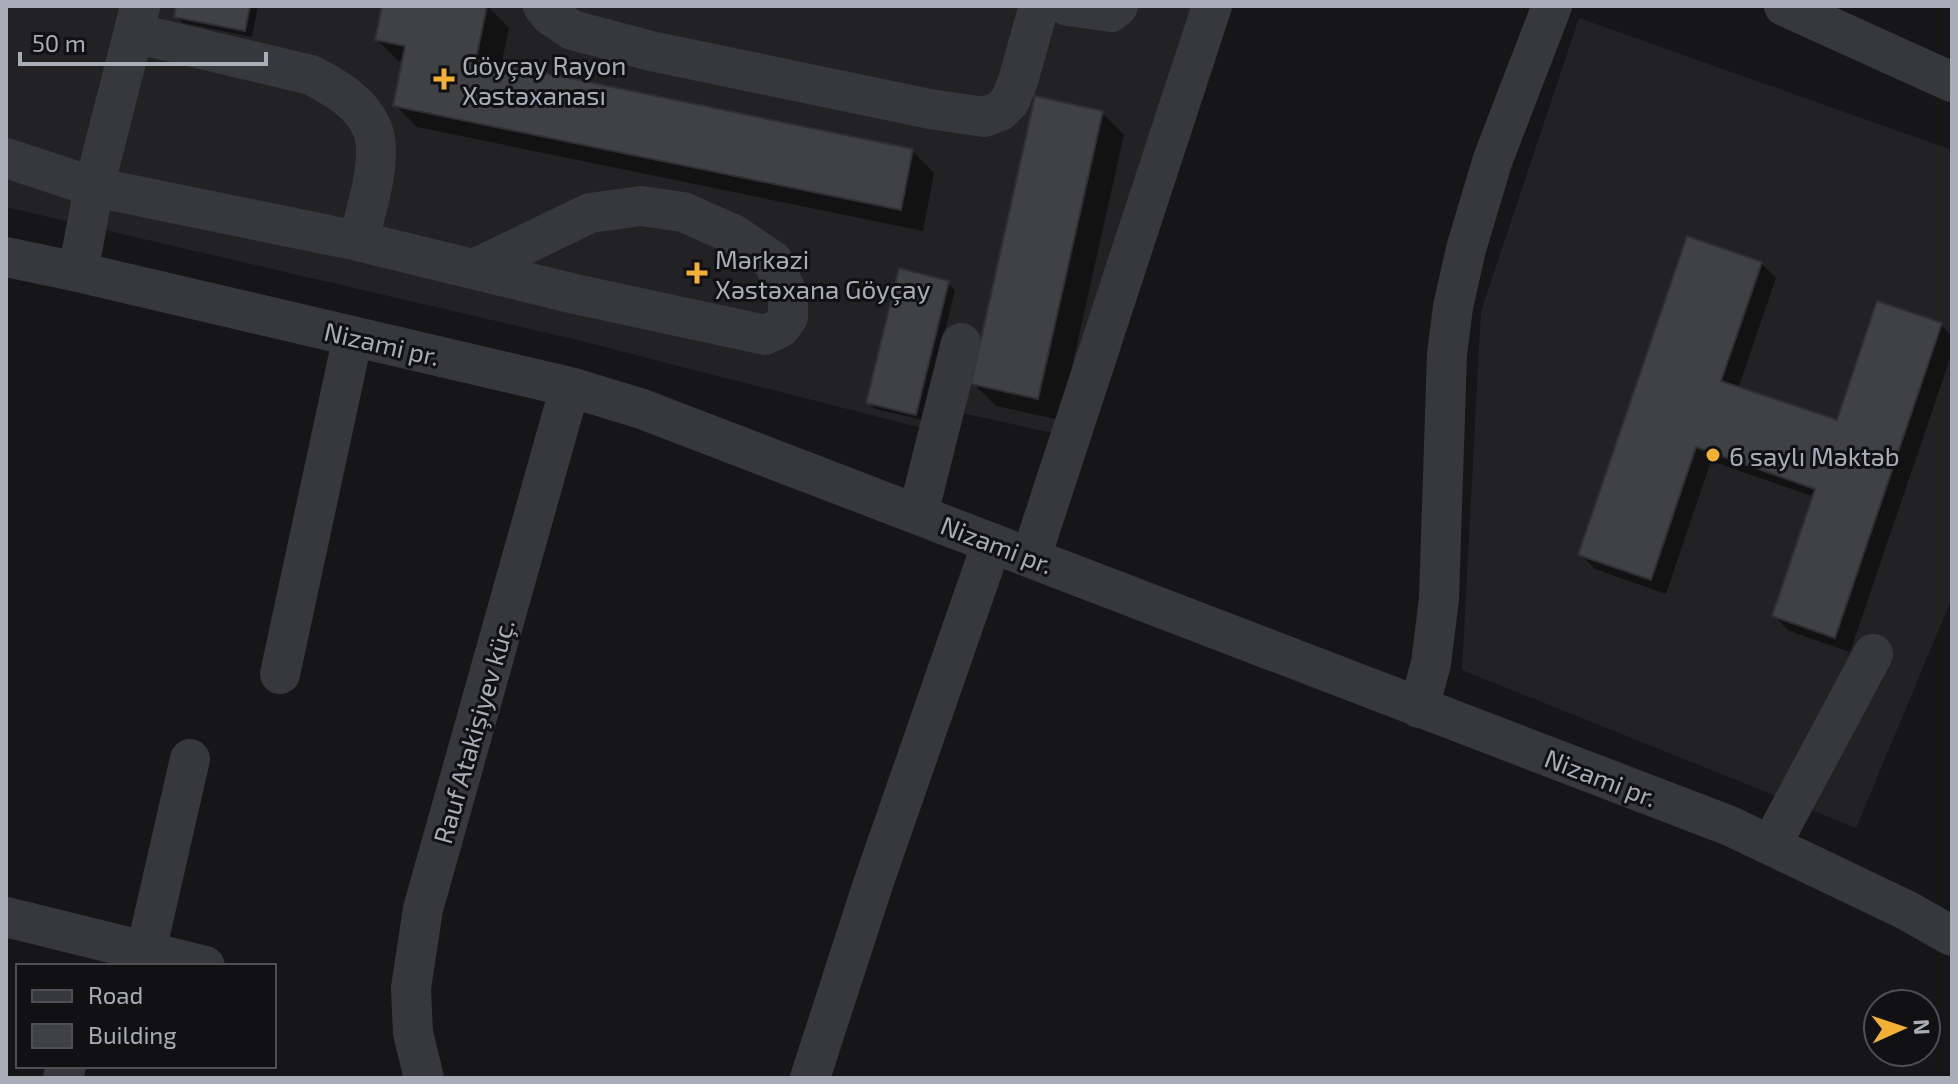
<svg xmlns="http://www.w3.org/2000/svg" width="1958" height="1084" font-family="'Exo 2',sans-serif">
<rect width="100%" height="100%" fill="#161618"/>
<!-- built -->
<path fill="#222225" d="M6 6H1191L1053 433 930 406 922 428 573 339 6 207Z
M1579 18 1952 150V598L1856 828 1462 670 1481 311Z"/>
<!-- shadow -->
<path fill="#0007" d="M178 6H258L252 37 183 23 176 16Z
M384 6H487L509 28 501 66 912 151 934 173 923 231 417 127 395 105 404 63 399 62 377 40Z
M1102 113 1124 135 1060 420 996 406 973 383Z
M1761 263 1776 278 1738 389 1838 423 1941 325 1952 336V353L1850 652 1789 631 1774 616 1815 497 1711 461 1666 594 1595 569 1580 554Z
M948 283 955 290 923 420 875 409 868 402Z"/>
<!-- building -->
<path fill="#404145" stroke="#303034" stroke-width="2" d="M176 6H250L245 31 174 17Z
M382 6H487L476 59 913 149 901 210 393 106 405 46 375 40Z
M1035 96 1103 111 1038 399 971 384Z
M1687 236 1762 262 1721 381 1837 420 1877 301 1942 323 1835 638 1772 616 1815 489 1696 447 1651 580 1578 555Z
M899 268 949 281 916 415 866 403Z"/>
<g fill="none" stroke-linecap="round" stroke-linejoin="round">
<!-- minor -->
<path stroke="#37383d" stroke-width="40" d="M543 6 550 15 572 30 651 51 930 109 984 117 1000 111 1010 101 1018 81 1039 6
M1068 6 1111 12 1118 6
M1784 6 1952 82
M134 33 311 75C334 87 361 102 372 128 384 157 366 211 358 241
M6 158 94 187 358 241 575 294 765 335 780 328 788 317V296L773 261 733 234 683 212 641 206 590 213 474 269
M6 257 78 272 570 387 642 409 1730 826 1906 910 1952 936
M78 272 94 187 140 7
M918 514 961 343
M1031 557 1212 6
M280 674 353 336
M1419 708 1431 663 1439 599 1447 354 1453 307 1466 249 1493 159 1552 6
M1771 845 1873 654
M6 917 205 966
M146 951 190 759
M63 1078 66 1066
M424 1078 413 1033 411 988 423 909 570 387
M810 1078 873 884 992 543"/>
</g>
<!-- markers -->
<g fill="#f2b134" stroke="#111113" stroke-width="3">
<path d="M440 67h8v8h8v8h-8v8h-8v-8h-8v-8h8z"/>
<path d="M693 261h8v8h8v8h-8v8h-8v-8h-8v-8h8z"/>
<circle cx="1713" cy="455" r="8"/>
</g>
<g text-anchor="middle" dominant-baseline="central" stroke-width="6" stroke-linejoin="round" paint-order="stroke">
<!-- poi labels -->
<g font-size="26" fill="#a8adb8" stroke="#111113" text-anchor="start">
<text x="462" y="64">Göyçay Rayon<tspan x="462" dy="30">Xəstəxanası</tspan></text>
<text x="715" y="258">Mərkəzi<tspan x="715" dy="30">Xəstəxana Göyçay</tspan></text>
<text x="1729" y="455">6 saylı Məktəb</text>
</g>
<!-- street labels -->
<g font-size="26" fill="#a8adb8" stroke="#111113">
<text transform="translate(382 343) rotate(13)">Nizami pr.</text>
<text transform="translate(997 544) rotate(21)">Nizami pr.</text>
<text transform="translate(473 731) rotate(-74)">Rauf Atakişiyev küç.</text>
<text transform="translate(1601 777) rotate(21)">Nizami pr.</text>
</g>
</g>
<!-- border -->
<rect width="1958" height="1084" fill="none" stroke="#a8adb8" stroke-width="16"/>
<!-- legend -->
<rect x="16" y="964" width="260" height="104" fill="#111113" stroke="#4d4f55" stroke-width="2"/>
<rect x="32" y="990" width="40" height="12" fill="#37383d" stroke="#4d4f55" stroke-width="2"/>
<text x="88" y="1004" font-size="24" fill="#a8adb8">Road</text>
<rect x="32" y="1024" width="40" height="24" fill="#404145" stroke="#4d4f55" stroke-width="2"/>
<text x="88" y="1044" font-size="24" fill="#a8adb8">Building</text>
<!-- north arrow -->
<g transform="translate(1902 1028) rotate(87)"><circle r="38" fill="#111113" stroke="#4d4f55" stroke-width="2"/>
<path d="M0-6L14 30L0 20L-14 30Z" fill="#f2b134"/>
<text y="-12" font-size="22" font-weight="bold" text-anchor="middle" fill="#a8adb8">N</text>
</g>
<!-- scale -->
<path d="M20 52v12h246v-12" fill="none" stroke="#a8adb8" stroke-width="4"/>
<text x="32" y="52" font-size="24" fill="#a8adb8" stroke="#111113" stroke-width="6" paint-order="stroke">50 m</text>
</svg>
